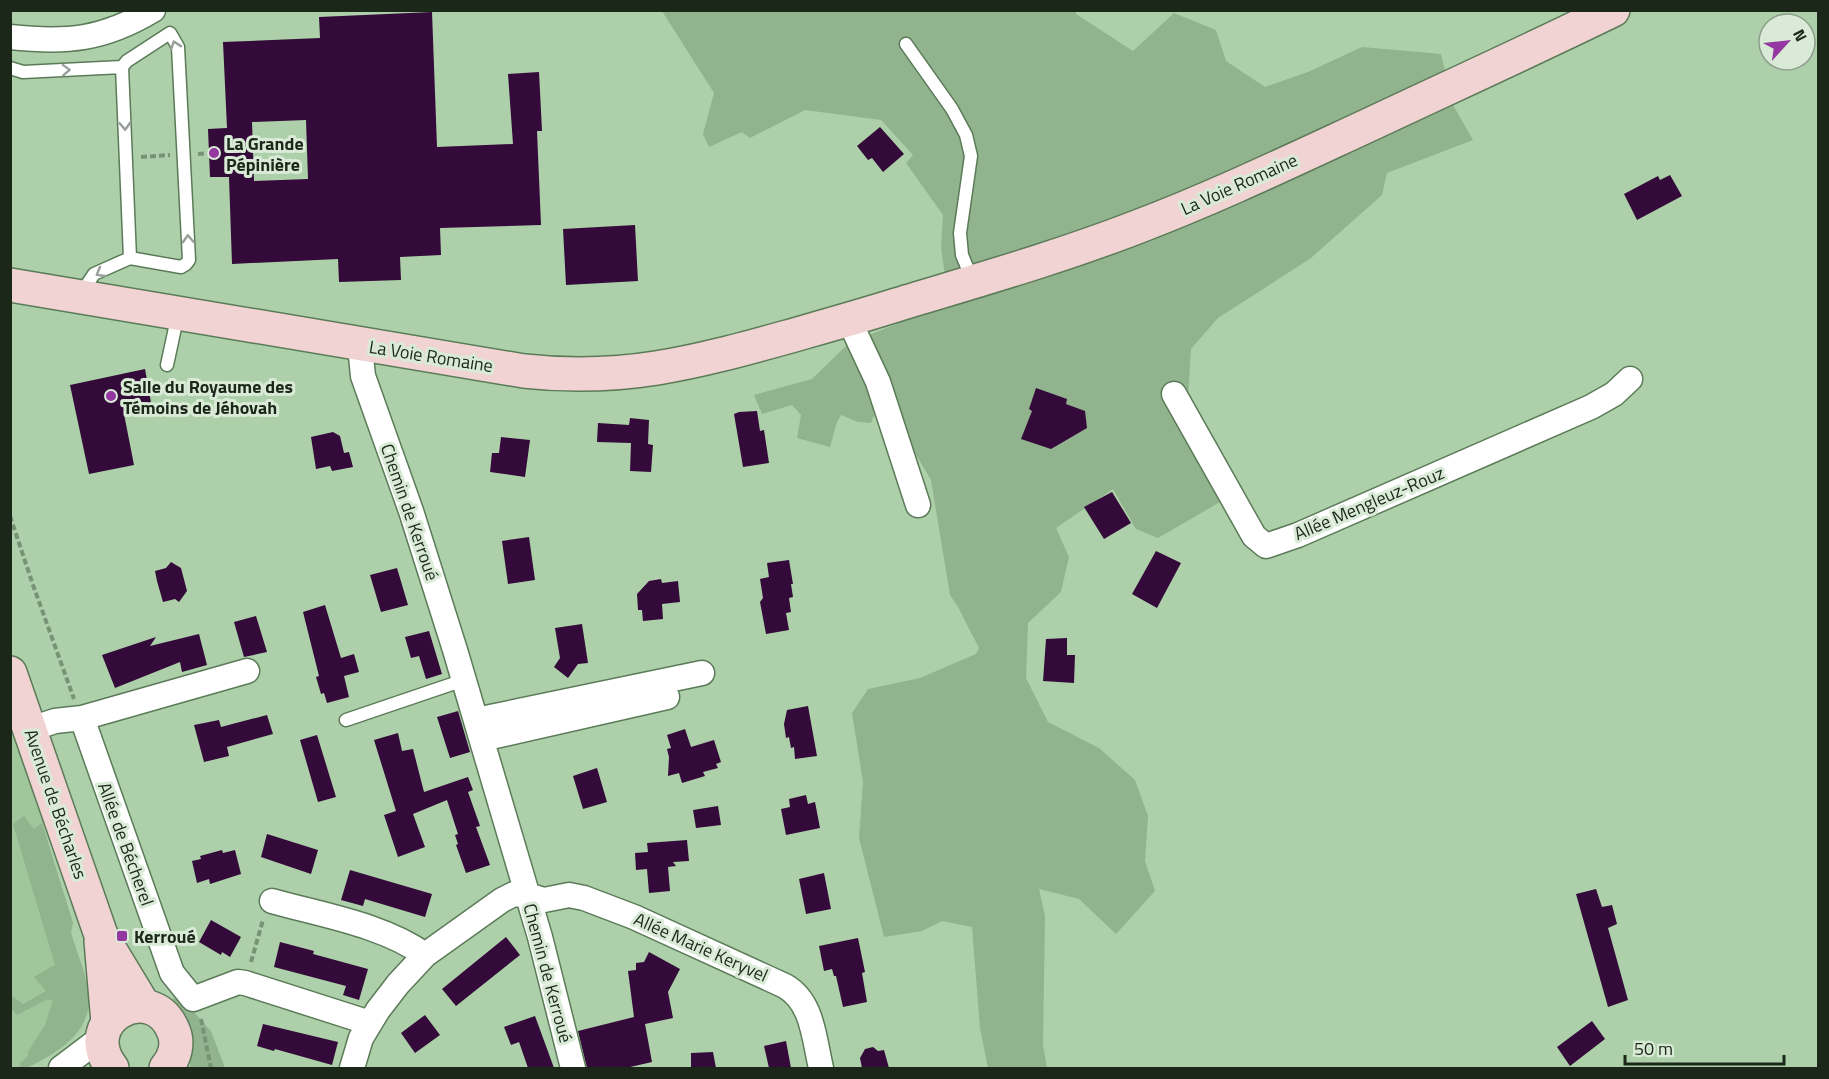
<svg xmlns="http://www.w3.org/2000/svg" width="1829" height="1079" font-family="'Titillium Web',sans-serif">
<rect width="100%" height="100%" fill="#add0aa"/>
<!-- built -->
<path fill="#9fc79b" d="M10 705 18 725 52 857 73 923 71 933 89 996 88 1009 82 1027 72 1039 57 1051 26 1068H10Z"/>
<!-- green -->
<path fill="#91b38e" d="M662 11H1075L1076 14 1133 51 1174 13 1216 30 1226 61 1265 87 1308 72 1362 47 1441 54 1453 105 1473 140 1387 173 1382 195 1311 258 1218 318 1191 349 1188 398 1227 498 1158 538 1136 529 1113 489 1056 528 1069 557 1061 592 1028 623 1026 678 1048 722 1099 748 1135 780 1148 816 1145 861 1155 891 1116 934 1079 899 1039 889 1045 916 1043 1045 1047 1068H988L980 1028 972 927 942 921 922 931 884 937 859 838 863 782 852 713 868 689 920 678 976 654 979 648 958 607 950 595 931 480 899 426 873 404 874 416 871 423 858 422 841 415 837 422 830 447 797 438 801 415 792 405 762 414 754 395 812 379 849 343 949 303 941 248 943 215 906 163 913 155 881 120 805 110 750 138 742 132 709 147 703 134 714 93Z
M24 816 34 829 42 823 73 923 71 933C77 953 87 975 89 996 92 1032 55 1055 26 1068H21L20 1063 28 1056V1052L45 1025 53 1000H46L17 1015 11 1008V995L23 1004 46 991 34 977 55 965 13 824Z
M180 997 211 1031 225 1068H190C191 1051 194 1031 185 1014 182 1009 175 1005 172 999Z"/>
<!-- building -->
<path fill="#330a39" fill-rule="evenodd" d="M432 12 437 147 513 144 508 74 539 72 542 131H537L541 225 440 228 441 255 400 257 401 280 339 282 338 259 232 264 229 177H210L208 129 227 128 223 42 320 38 319 17ZM306 120 308 179 254 181 252 122Z
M880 127 904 154 883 172 872 158 868 160 857 146Z
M1670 175 1682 196 1637 220 1624 194 1658 176 1660 180Z
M635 225 638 281 566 285 563 229Z
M145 369 152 408 124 414 134 465 89 474 70 385Z
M1036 388 1067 399 1066 404 1085 411 1087 428 1051 449 1021 439 1032 411 1029 409Z
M757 411 760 431 764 430 769 463 743 467 734 414 739 412Z
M630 418 649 420 648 444 653 445 651 472 630 471 631 443 597 442 598 423 629 425Z
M333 432 340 436 344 453 349 452 353 467 332 471 330 466 316 469 311 437Z
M501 437 530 440 525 477 490 472 492 453H499Z
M1112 492 1131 523 1104 539 1084 507Z
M529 537 535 580 508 584 502 541Z
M1156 551 1181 563 1157 608 1132 594Z
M789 560 793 584H791L793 597 789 598 791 612 786 613 789 630 766 634 760 602 763 598 760 579 769 577 767 563Z
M171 562 181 568 187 591 179 602 175 599 163 602 157 581 155 571 166 568Z
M397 568 408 605 381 612 370 575Z
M661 579 662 583 678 581 680 602 662 604 663 619 643 621 642 610H638L637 594 649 581Z
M325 605 341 658 354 654 359 672 344 676 349 697 327 703 324 693 321 694 316 677 319 676 303 612Z
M256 616 267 652 244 657 234 622Z
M582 624 588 663 578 664 568 678 554 667 560 658 555 628Z
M429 631 442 674 426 679 419 656 411 658 405 637Z
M199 634 207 665 182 672 180 662 115 688 102 655 156 637 150 646Z
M1067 638V655H1075L1074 683 1043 681 1046 639Z
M808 706 817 756 795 759 794 747 791 748 789 737 786 738 784 724 787 710Z
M458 711 470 752 450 758 437 717Z
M267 715 273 734 227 747 229 756 204 762 194 725 219 720 221 727Z
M685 729 691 747 714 740 721 762 716 764 718 768 703 772 705 776 682 783 679 773 668 776 669 757 667 749 671 748 667 735Z
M398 733 402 751 413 749 424 792 468 777 473 790 468 792 480 826 476 827 490 865 466 873 456 845 458 844 455 835 458 834 447 800 413 814 425 847 398 857 384 815 396 811 374 740Z
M317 735 336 797 318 802 300 740Z
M597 768 607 802 583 809 573 776Z
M806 795 808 804 815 802 820 828 786 835 781 809 790 807 789 799Z
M718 806 721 825 696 828 693 810Z
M267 834 318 850 311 874 261 857Z
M687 840 689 861 673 862 676 866 668 867 670 891 649 893 647 869 636 870 635 853 648 852 647 843Z
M222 850 223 853 235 850 241 874 210 884 209 879 197 883 192 861 201 859 200 856Z
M350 870 432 894 425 917 365 899 363 906 341 900Z
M824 873 831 909 806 914 799 879Z
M1596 889 1602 907 1612 905 1617 924 1608 928 1628 1000 1608 1007 1576 894Z
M211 920 241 937 230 957 222 952 221 955 199 942Z
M506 937 520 955 456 1006 442 989Z
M858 938 865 972 862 973 867 1002 843 1007 836 976H834L832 969 824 971 819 946Z
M280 942 314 951 313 954 368 969 359 1000 343 995 346 986 274 967Z
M649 952 680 969 668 992 673 1018 645 1024 652 1062 626 1068H587L578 1031 634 1017 628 971 636 970V963L644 962Z
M425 1015 440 1035 415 1053 401 1033Z
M535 1016 554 1068H528L519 1042 511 1045 504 1027Z
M1592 1021 1605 1039 1570 1066 1557 1047Z
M263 1024 338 1042 332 1065 275 1049 274 1051 257 1046Z
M786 1041 791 1068H769L764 1046Z
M873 1047 878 1051 884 1050 889 1068H862L860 1058 865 1049Z
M713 1052 716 1068H691V1053Z"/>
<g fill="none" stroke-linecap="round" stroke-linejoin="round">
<defs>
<path id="lane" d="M906 44 952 109 966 135 971 156 960 233 962 255 972 279
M10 68 23 72 122 67 127 61 170 33 178 47 189 260 186 264 181 267 130 258 122 67
M80 295 94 274 130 258
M167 365 178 314
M346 720 464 680"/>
<path id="street" d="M10 37C67 43 103 40 153 10
M849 320 878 382 918 505
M362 344 361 356 363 376 411 511 455 650 540 937 573 1068
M1174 394 1254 536 1266 546 1298 535 1591 407 1614 394 1630 379
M82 718 172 973 193 999 238 982 245 983 370 1023
M476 720 702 673
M31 729 55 721 82 718 247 671
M482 739 667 697
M272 901C321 915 384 925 425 955
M61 1068 102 1037
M352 1068 361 1038 378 1010 398 984 425 955 502 900 514 894 527 895 544 900 569 895 584 898 634 917 785 986C813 1002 814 1039 821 1068"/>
<path id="secondary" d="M10 285 524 371C623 382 693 363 787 337 822 327 858 317 893 306 975 281 1057 258 1137 227 1216 197 1293 160 1371 124 1452 86 1533 49 1613 10
M10 673 101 935 144 1006
M101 941 108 1023
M112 1068C75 1020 151 978 173 1030 179 1043 175 1058 166 1068"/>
</defs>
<!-- lane casing -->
<use href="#lane" stroke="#5b7b58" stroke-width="15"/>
<!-- street casing -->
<use href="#street" stroke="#5b7b58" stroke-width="27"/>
<!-- secondary casing -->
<use href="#secondary" stroke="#5b7b58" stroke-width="36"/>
<!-- path -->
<path stroke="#779275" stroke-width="4" stroke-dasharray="6 3" stroke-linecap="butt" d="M198 154 209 153
M141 157 170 155
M10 516 33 585 74 699
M251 962 263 920
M201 1019 211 1068"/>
<!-- lane -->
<use href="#lane" stroke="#fff" stroke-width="12"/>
<!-- street -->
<use href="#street" stroke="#fff" stroke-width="24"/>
<!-- secondary -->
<use href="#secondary" stroke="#f0d3d2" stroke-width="33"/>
</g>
<!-- one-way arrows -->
<defs><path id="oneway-chevron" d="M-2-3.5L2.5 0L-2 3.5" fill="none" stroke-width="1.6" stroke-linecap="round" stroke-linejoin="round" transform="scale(1.5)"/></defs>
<g stroke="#989e98">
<use href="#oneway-chevron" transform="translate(175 45) rotate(-109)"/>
<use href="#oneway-chevron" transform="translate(66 70) rotate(-2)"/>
<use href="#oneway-chevron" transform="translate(125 126) rotate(88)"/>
<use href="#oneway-chevron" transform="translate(188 239) rotate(-93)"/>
<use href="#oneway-chevron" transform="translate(100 273) rotate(150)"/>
</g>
<!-- markers -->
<g fill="#9437a1" stroke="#d9ebd7" stroke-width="2">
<circle cx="214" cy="153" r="6"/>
<circle cx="111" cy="396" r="6"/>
<rect x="116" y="930" width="12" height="12" rx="3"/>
</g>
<g text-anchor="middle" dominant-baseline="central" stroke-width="6" stroke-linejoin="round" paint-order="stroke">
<!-- poi labels -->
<g font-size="18" font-weight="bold" fill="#1a2719" stroke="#d9ebd7" text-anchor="start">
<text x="226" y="143">La Grande<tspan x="226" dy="21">Pépinière</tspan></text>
<text x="123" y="386">Salle du Royaume des<tspan x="123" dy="21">Témoins de Jéhovah</tspan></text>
<text x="134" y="936">Kerroué</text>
</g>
<!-- street labels -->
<g font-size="18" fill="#1a2719" stroke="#d9ebd7">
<text transform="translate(1239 184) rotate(-24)">La Voie Romaine</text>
<text transform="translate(431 356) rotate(9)">La Voie Romaine</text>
<text transform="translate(1369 503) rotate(-23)">Allée Mengleuz-Rouz</text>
<text transform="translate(410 512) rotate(71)">Chemin de Kerroué</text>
<text transform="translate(56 804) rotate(71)">Avenue de Bécharles</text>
<text transform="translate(126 844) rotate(70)">Allée de Bécherel</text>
<text transform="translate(701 947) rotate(24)">Allée Marie Keryvel</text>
<text transform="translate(548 973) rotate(75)">Chemin de Kerroué</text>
</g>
</g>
<!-- border -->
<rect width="1829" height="1079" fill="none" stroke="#1a2719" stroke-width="24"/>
<!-- north arrow -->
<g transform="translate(1787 42) rotate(63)"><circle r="28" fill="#d9ebd7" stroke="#8d9d8b" stroke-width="1.5"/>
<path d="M0-4.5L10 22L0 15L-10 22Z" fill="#9437a1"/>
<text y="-9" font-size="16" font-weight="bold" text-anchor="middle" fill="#1a2719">N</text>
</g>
<!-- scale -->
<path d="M1625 1055v9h159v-9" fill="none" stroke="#1a2719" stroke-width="3"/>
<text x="1634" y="1055" font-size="18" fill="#1a2719" stroke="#d9ebd7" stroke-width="4.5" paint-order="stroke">50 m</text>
</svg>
